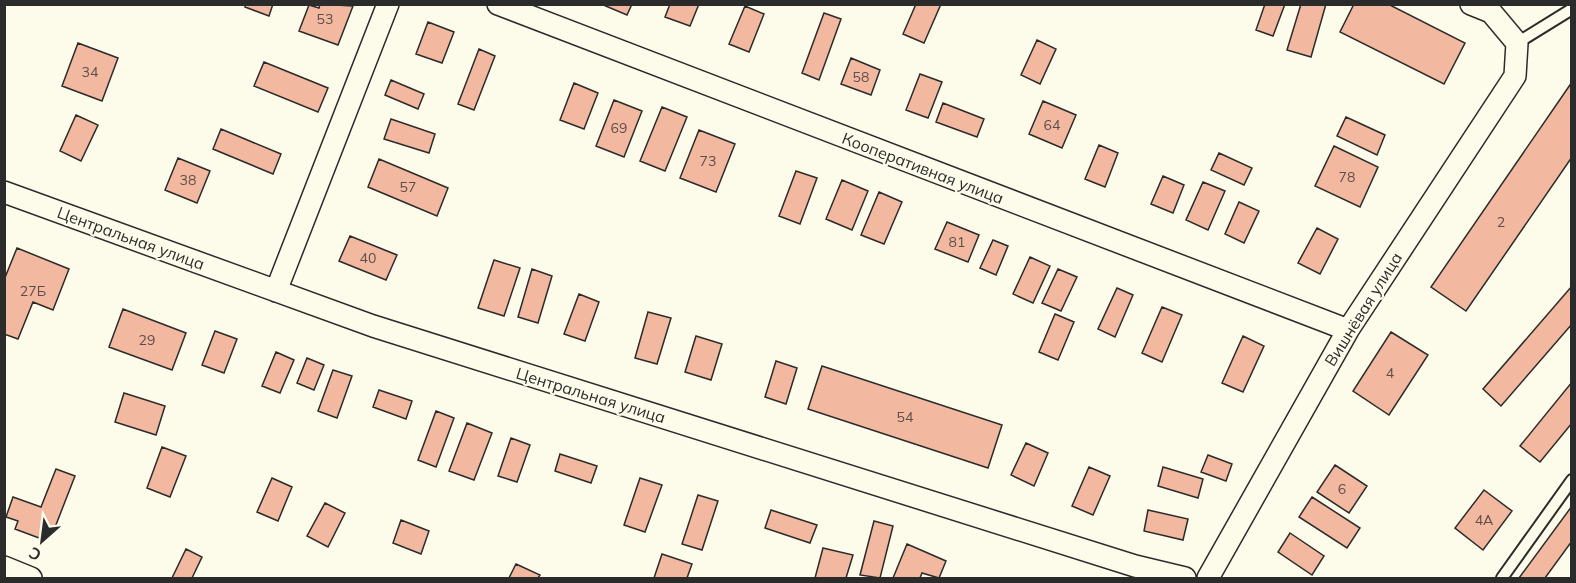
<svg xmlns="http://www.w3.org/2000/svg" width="1576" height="583" font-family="Mulish,sans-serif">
<rect width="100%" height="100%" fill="#fdfbea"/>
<!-- building -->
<path fill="#f2b8a0" stroke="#2b2b2b" stroke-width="1.5" d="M246 4H273L269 16 245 7Z
M320 4 353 6 338 45 299 31 309 5 319 8Z
M601 4H632L627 15Z
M670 4H699L690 26 665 17Z
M916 4H941L924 43 903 34Z
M1265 4H1285L1273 36 1256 30Z
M1301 4H1326L1311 57 1287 50Z
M1354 4H1388L1465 43 1444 84 1340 32Z
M745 6 764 14 749 52 729 44Z
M824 13 841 19 819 80 802 73Z
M428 22 454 32 442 63 416 54Z
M1037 40 1056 49 1040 84 1021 75Z
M78 43 118 58 102 101 62 86Z
M479 49 495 56 474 110 458 104Z
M851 58 880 70 871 95 841 84Z
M264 62 328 88 318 112 254 86Z
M920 74 942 82 928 118 906 110Z
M391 80 424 94 418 109 385 95Z
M1572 82V157L1466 311 1431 287Z
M574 83 598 93 584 129 560 120Z
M614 100 642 111 624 157 596 146Z
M1043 101 1076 115 1062 148 1029 134Z
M943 103 984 119 977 137 936 122Z
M662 107 687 117 665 171 640 161Z
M76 115 98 125 81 161 60 151Z
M1346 117 1385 135 1377 155 1337 136Z
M391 119 435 134 429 153 384 139Z
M221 129 281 154 273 174 213 149Z
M699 130 735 144 716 192 680 178Z
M1099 145 1118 153 1105 187 1085 179Z
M1334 146 1378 167 1360 207 1315 186Z
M1219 153 1252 168 1244 185 1211 170Z
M178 158 210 171 197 203 165 190Z
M379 159 448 188 437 216 368 187Z
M796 171 817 178 800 224 779 216Z
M1163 176 1184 185 1173 213 1151 204Z
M842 180 868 191 852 230 826 219Z
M1203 182 1225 191 1208 230 1186 220Z
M879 192 902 202 884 244 861 235Z
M1239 202 1259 211 1244 243 1225 234Z
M947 222 979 235 968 262 935 249Z
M1317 228 1338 239 1320 274 1298 263Z
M350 236 397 255 386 280 339 261Z
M993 240 1008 246 996 275 980 268Z
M17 248 69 269 53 310 33 302 18 339 4 334V280Z
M1030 257 1050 266 1033 303 1013 294Z
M494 260 520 268 504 316 478 308Z
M532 269 552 276 538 323 518 317Z
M1058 269 1077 277 1061 311 1042 303Z
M1572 286V324L1501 406 1483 389Z
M1117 288 1133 295 1115 337 1098 329Z
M579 294 599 302 585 341 564 334Z
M1162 307 1182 315 1162 362 1142 353Z
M123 309 186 333 172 370 109 347Z
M648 312 671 318 657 364 635 358Z
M1055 314 1074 322 1058 360 1039 352Z
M215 331 237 339 224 373 202 365Z
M1391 332 1428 355 1389 415 1353 391Z
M696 336 722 344 711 380 685 372Z
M1243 336 1264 346 1243 392 1222 383Z
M276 352 294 360 280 393 262 386Z
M307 358 324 365 314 390 297 383Z
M776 361 797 368 786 404 765 397Z
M822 366 1002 425 988 468 808 409Z
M333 370 352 376 337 418 318 411Z
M1572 382V423L1540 462 1520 446Z
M379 390 412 401 406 419 373 407Z
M124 393 165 406 156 435 115 422Z
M436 411 454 418 436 467 418 460Z
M467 423 492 433 474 480 449 471Z
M511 438 530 445 517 482 498 476Z
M1026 443 1048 453 1034 486 1011 475Z
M162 447 186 456 170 497 147 488Z
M560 454 597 466 591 483 555 471Z
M1208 455 1232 464 1226 481 1201 472Z
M1335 465 1367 486 1349 513 1317 492Z
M1089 467 1110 476 1093 515 1072 506Z
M1163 467 1203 479 1198 498 1158 486Z
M56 469 75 476 52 535 41 531 39 538 15 529 18 521 6 517 13 497 41 507Z
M272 478 292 487 278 521 257 512Z
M640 478 662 485 645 532 624 525Z
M1484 490 1512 511 1483 550 1455 528Z
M698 495 718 501 702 550 682 544Z
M1312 497 1360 528 1347 548 1299 517Z
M325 503 345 513 328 547 307 536Z
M1572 506V541L1545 578H1519Z
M771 510 817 525 810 543 765 528Z
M1148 510 1188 519 1183 540 1144 531Z
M401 520 429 531 421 554 393 543Z
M874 521 893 526 880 578 860 575Z
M1290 533 1324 556 1312 575 1278 552Z
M907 544 946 561 939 578 922 573 920 578H893Z
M823 548 853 555 846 578H815Z
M186 549 202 557 192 578H172Z
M662 554 692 564 687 578H654Z
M516 564 540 575 538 578H509Z"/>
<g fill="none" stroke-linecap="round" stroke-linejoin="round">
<defs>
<path id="lane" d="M1517 43 1572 9
M1502 578 1572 480"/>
<path id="street" d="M498 4 1348 330
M4 192 373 326 1135 566 1185 578
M276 291 388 4
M4 567 31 578
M1208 578 1348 330 1515 76 1517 43 1491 12 1471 4"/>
</defs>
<!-- lane casing -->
<use href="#lane" stroke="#2b2b2b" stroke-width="14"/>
<!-- street casing -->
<use href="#street" stroke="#2b2b2b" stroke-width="24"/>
<!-- lane -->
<use href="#lane" stroke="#fdfbea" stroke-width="10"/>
<!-- street -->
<use href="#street" stroke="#fdfbea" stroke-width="21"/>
</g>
<g text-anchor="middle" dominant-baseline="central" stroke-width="4.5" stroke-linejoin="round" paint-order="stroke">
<!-- number labels -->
<g font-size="14" fill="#5d4e48">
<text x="325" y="19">53</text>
<text x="90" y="72">34</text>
<text x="861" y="77">58</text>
<text x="1052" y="125">64</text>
<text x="619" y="128">69</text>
<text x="708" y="161">73</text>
<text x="1347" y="177">78</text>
<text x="188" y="180">38</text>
<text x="408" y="187">57</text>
<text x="1501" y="222">2</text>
<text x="957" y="242">81</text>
<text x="368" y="258">40</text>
<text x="33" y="291">27Б</text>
<text x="147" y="340">29</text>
<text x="1390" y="373">4</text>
<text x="905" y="417">54</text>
<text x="1342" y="489">6</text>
<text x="1484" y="520">4А</text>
</g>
<!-- street labels -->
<g font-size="16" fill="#2b2b2b" stroke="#fdfbea">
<text transform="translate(923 168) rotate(21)">Кооперативная улица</text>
<text transform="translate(131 238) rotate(20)">Центральная улица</text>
<text transform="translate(1363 309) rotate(-58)">Вишнёвая улица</text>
<text transform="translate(591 395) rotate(17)">Центральная улица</text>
</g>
</g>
<!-- border -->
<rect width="1576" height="583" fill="none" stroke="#2b2b2b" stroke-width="12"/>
<!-- north arrow -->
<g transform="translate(42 541) rotate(208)" stroke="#fdfbea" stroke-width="4.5" paint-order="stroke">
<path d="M0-4.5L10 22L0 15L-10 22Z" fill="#2b2b2b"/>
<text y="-9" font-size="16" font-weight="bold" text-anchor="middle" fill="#2b2b2b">С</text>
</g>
</svg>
